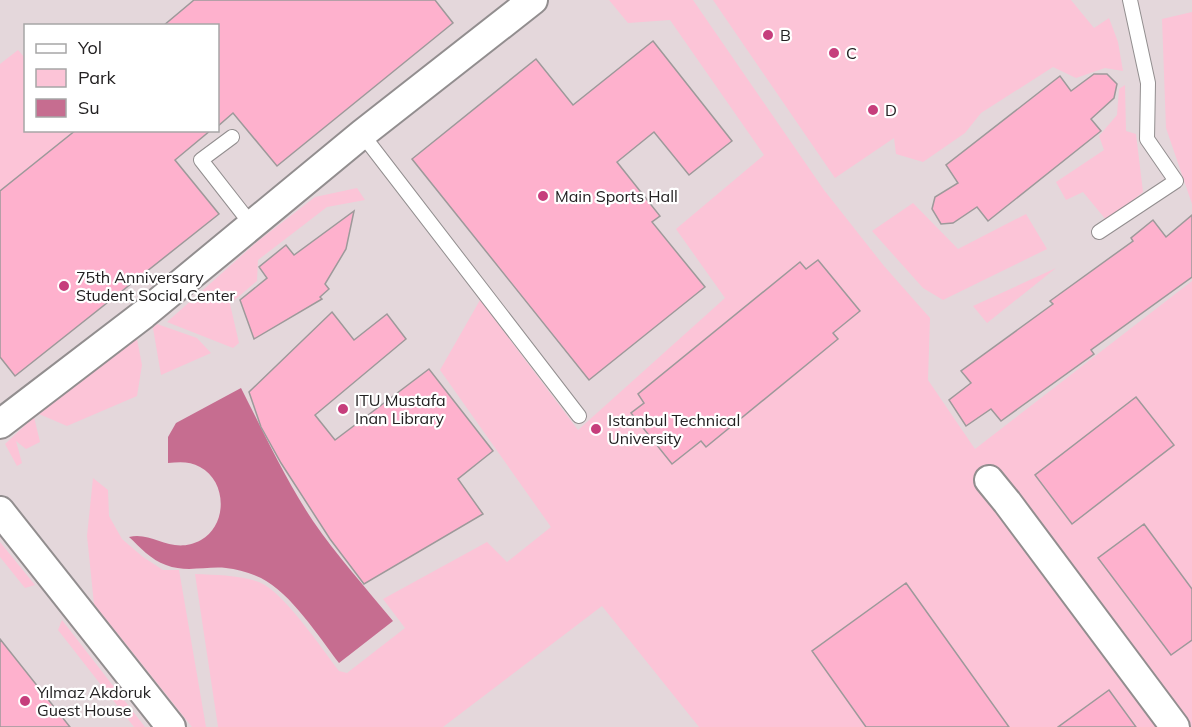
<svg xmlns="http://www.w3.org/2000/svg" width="1192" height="727" font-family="Mulish,sans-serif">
<rect width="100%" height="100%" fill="#ede8ea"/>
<!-- built -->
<path fill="#e4d7db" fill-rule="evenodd" d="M0 0H1192V727H0ZM26 26H218V130H26Z"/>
<!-- green -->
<path fill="#fcc4d7" d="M609 0H693L824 190 884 266 930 318 928 380 975 449 1192 281V727H699L602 606 443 727H218L195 574C216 575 239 575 259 582 284 592 322 649 339 671L347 673 405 628 383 599 487 542 507 562 551 527 440 370 480 300 578 430 725 298 676 229 764 155 670 20 628 23Z
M713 0H1071L1094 28 1109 18 1118 42 1123 71 1105 68 1076 78 1053 67 981 113 965 133 923 162 896 154 894 138 835 178Z
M1192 12V204L1166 128 1162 19Z
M18 50 25 58 26 130 71 131 80 143 54 148 0 191V64Z
M1125 85 1126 131 1136 134 1143 192 1107 221 1083 192 1066 200 1056 182 1104 150 1099 136 1117 115 1119 89Z
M357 188 365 200 327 207 258 260 257 281 230 304 239 343 233 348 167 322 258 241 315 197Z
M913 203 958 249 1026 214 1047 249 943 300 923 288 872 231Z
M1056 268 987 323 973 306Z
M157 324 197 338 211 353 161 375 153 328Z
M137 339 142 365 137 396 67 426 39 414Z
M34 417 40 442 26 449 16 441 22 463 17 466 5 444Z
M93 478 108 490 109 516 122 539 143 557 163 570H179L206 727H192L94 604 87 536Z
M0 542 35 585 25 588 0 557Z
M62 620 145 727H134L58 630Z"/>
<!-- water -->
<path fill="#c66d90" d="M241 388C264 433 285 479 313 521 337 556 366 588 393 621L339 663C319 637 291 593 261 578 250 573 237 569 226 568 206 566 186 573 166 565 151 560 140 547 129 537 154 531 171 556 201 540 228 525 227 481 200 467 190 461 179 462 168 463V437L176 423Z"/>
<!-- building -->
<path fill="#feb1cd" stroke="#9d999a" stroke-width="1.5" d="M194 0H435L453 23 277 166 233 113 218 126V26H163Z
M653 41 732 141 689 175 654 132 617 162 660 216 652 222 705 287 589 380 412 159 536 59 573 105Z
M1094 74H1107L1117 84 1114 98 1091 119 1101 131 988 221 977 207 953 223 941 224 932 209 935 197 958 183 946 165 1060 76 1071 91Z
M76 130H211L175 160 219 214 15 376 0 357V191Z
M354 211 346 249 325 284 329 289 320 297 322 299 254 339 240 300 267 278 259 267 286 245 294 255Z
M1192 215V277L1091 350 1094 354 1001 421 991 409 966 426 949 400 971 383 961 371 1053 304 1050 301 1133 241 1131 238 1153 220 1166 237Z
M818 260 860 311 833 333 838 339 706 447 701 441 672 464 631 413 644 403 638 394 800 262 806 269Z
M332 312 354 340 387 314 406 339 315 415 335 440 429 369 493 451 458 479 483 514 364 584 330 539 281 463 261 427 249 392Z
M1136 397 1174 445 1072 524 1035 475Z
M1144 524 1192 589V640L1171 655 1098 558Z
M906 583 1009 727H866L812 651Z
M0 639 70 727H0Z
M1109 690 1136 727H1058Z"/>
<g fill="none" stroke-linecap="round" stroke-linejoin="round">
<defs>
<path id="service" d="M362 134 579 416
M232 137 201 160 251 224
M1099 232 1176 181 1147 139 1148 83 1130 0"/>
<path id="minor" d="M0 424 144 314 362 134 533 0
M989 480 1007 502 1175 727
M0 511 171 727"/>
</defs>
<!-- service casing -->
<use href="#service" stroke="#928e8f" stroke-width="16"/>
<!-- minor casing -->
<use href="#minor" stroke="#928e8f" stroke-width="32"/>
<!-- service -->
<use href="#service" stroke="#fff" stroke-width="14"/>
<!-- minor -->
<use href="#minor" stroke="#fff" stroke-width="28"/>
</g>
<!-- markers -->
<g fill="#c63e7c" stroke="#fff" stroke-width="2">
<circle cx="768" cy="35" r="6"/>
<circle cx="834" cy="53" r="6"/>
<circle cx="873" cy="110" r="6"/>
<circle cx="543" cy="196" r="6"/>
<circle cx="64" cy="286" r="6"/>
<circle cx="343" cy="409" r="6"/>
<circle cx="596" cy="429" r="6"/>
<circle cx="25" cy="701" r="6"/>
</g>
<g text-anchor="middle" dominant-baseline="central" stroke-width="4.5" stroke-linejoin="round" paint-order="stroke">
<!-- poi labels -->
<g font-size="16" fill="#232122" stroke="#fff" text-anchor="start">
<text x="780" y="35">B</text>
<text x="846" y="53">C</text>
<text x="885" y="110">D</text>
<text x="555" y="196">Main Sports Hall</text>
<text x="76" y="277">75th Anniversary<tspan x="76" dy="18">Student Social Center</tspan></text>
<text x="355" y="400">ITU Mustafa<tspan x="355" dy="18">Inan Library</tspan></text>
<text x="608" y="420">Istanbul Technical<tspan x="608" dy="18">University</tspan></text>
<text x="37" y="692">Yılmaz Akdoruk<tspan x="37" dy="18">Guest House</tspan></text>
</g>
</g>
<!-- legend -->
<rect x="24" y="24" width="195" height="108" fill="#ffffff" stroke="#a7a6a7" stroke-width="1.5"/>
<rect x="36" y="44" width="30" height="9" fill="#ffffff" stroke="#a7a6a7" stroke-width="1.5"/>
<text x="78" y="54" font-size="18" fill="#232122">Yol</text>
<rect x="36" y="69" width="30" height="18" fill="#fcc4d7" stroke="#a7a6a7" stroke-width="1.5"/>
<text x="78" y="84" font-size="18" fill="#232122">Park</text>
<rect x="36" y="99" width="30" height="18" fill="#c66d90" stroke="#a7a6a7" stroke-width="1.5"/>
<text x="78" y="114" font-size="18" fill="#232122">Su</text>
</svg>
